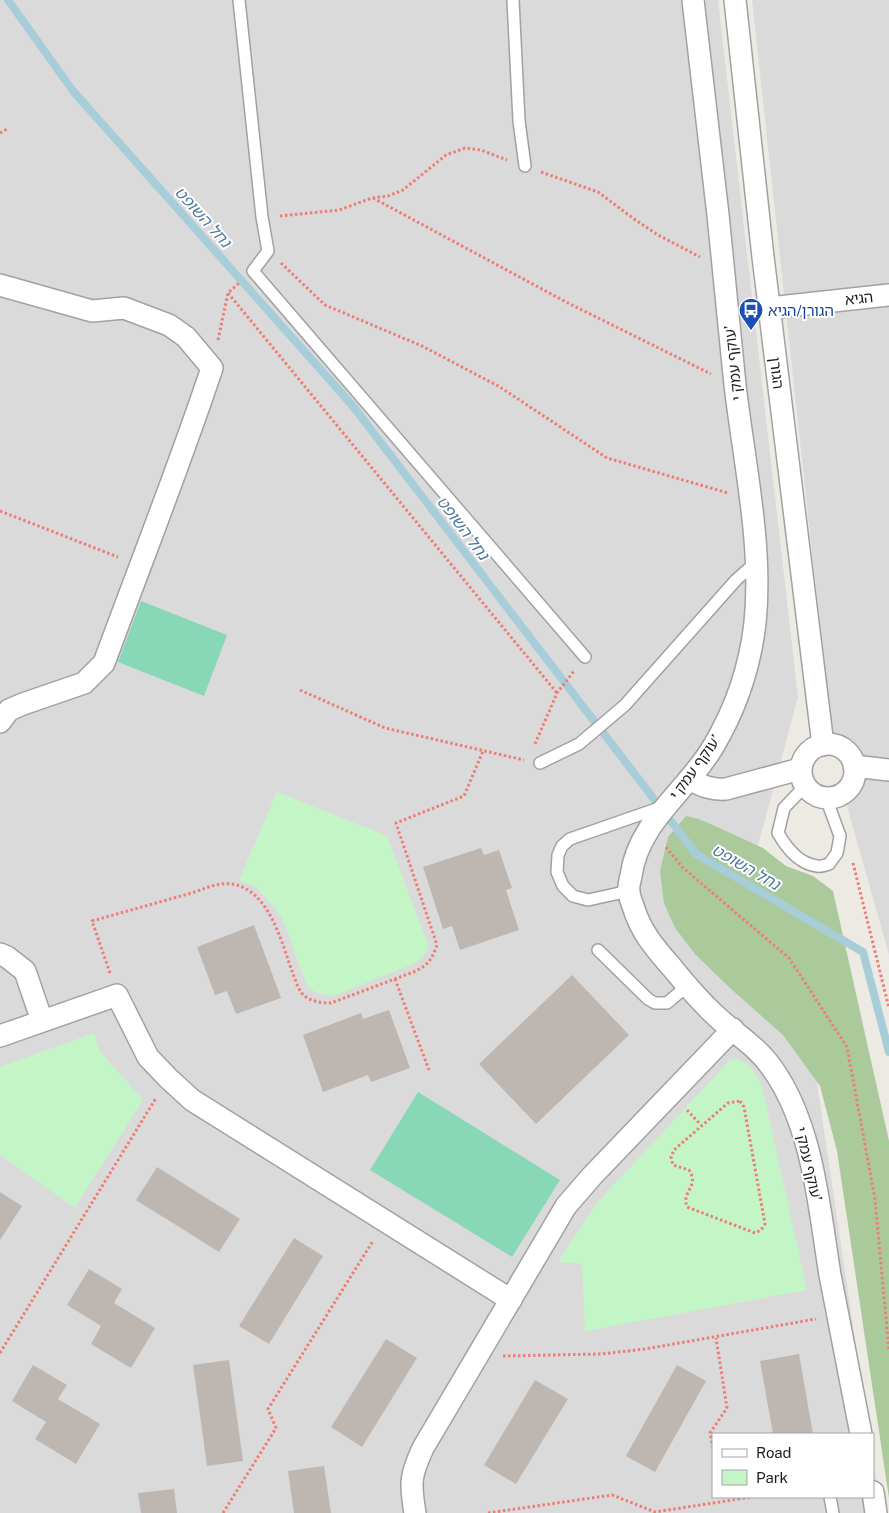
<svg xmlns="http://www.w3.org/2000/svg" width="889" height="1513" font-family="'Public Sans','Noto Sans Hebrew',sans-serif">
<rect width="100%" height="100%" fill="#edeae4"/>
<!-- residential -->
<path fill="#dbdada" d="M0 0H718L798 697 749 879 807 1015 869 1434H713V1497H873V1457L881 1513H0Z
M752 0H889V955L847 806 857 787 861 764 855 747 832 735Z"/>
<!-- forest -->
<path fill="#aaca9c" d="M686 816 699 819 726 831 763 848 786 866 813 876 833 891 889 1141V1498L837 1151 820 1086 783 1035 731 989 695 954 675 928 664 903 660 871 668 837Z"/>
<!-- park -->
<path fill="#c4f5c6" d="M277 792 387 836 429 947 423 957 413 964 333 996 317 993 307 986 283 920 269 901 257 888 239 880Z
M94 1033 99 1050 143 1100 75 1208 0 1155V1067Z
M731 1059C751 1060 753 1071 762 1086L807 1290 585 1331 582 1264 558 1262 595 1205Z"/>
<!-- pitch -->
<path fill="#88d7b6" d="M141 601 227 635 204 696 118 662Z
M418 1092 560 1180 512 1257 370 1170Z"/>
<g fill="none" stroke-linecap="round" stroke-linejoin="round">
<!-- stream -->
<path stroke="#a7ced8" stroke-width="8" d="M8 0 73 91 352 405 696 854 863 952 889 1052"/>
</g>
<!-- building -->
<path fill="#beb6b1" d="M481 848 484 855 499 850 512 888 506 890 519 930 460 950 452 926 443 929 423 867Z
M254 925 281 998 236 1014 227 991 215 995 197 947Z
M572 975 629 1035 536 1124 479 1064Z
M389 1010 410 1068 371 1082 368 1075 323 1092 303 1035 361 1013 363 1019Z
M157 1167 240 1219 219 1252 136 1200Z
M0 1192 22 1206 0 1240Z
M294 1238 323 1256 269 1344 239 1326Z
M89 1269 122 1289 114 1303 155 1328 131 1368 91 1344 101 1326 67 1305Z
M386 1339 417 1358 362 1447 331 1427Z
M799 1354 813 1434H773L760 1361Z
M229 1360 243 1461 207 1466 193 1365Z
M33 1365 67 1385 58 1399 100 1424 76 1464 35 1439 46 1422 12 1401Z
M677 1365 706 1381 655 1472 626 1456Z
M535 1380 568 1399 516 1484 484 1465Z
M324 1466 331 1513H294L288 1471Z
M174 1489 177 1513H141L138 1493Z"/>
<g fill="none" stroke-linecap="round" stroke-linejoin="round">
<defs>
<path id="service" d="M239 0 262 217 268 251 253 271 585 657
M513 0 519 121 525 166
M540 763 579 744 625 705 736 580 755 563
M805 786 784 808 778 833C786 847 799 864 817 866 820 867 826 865 829 864L837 853 840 836 826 798
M629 891 588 900 573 896 563 886 557 872 558 855 562 846 570 839 662 807
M598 950 648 999 655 1003H667L687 986
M830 1497 833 1513"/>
<path id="minor" d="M693 0C701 72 710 143 718 215 724 272 729 328 735 385 744 462 763 546 755 623 750 667 735 710 713 747 687 791 638 822 631 876 630 881 628 886 629 891 629 896 631 901 633 906 641 933 656 949 674 970 687 986 701 1002 716 1016 735 1034 757 1046 772 1068 813 1125 819 1207 830 1275 840 1328 851 1381 861 1434
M735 0 763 257 823 745
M0 285 92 311 124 308 169 325 186 337 212 368C179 467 140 565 104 663L84 683 23 704 9 710 0 722
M769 308 889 295
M801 771a27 27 0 1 1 54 0a27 27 0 1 1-54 0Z
M854 766 889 770
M689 779C702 786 711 790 726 789L800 769
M0 954 7 957 25 971 42 1021
M0 1036 117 995 148 1057 168 1078 192 1100 511 1300
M873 1492 876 1513
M415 1513C410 1483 410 1476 423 1448L566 1206 592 1176 733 1029"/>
</defs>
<!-- service casing -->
<use href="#service" stroke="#a1a1a1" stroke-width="14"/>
<!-- minor casing -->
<use href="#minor" stroke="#a1a1a1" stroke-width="24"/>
<!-- path -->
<path stroke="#ee7e74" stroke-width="3" stroke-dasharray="2.5 2.5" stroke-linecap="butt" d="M0 133 7 129
M541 172 598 192 634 219 658 235 700 257
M373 198 566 302 711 374
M280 216 339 210 372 198 388 196 403 190 446 155 465 148 481 150 507 160
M281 263 325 305 422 346 500 387 607 458 728 493
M228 293 557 693
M218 340 228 293 239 283
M0 511 118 557
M300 690 385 728 524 760
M535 744 557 693 574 671
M666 847 682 867 789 958 847 1047 875 1199 889 1351
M853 863 889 1008
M110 973 92 921C124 912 156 903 188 894 203 890 216 882 232 884 270 890 282 944 293 974 296 981 299 993 306 997 313 1002 323 1003 331 1003L416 971C429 964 432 959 437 945L396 823 464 796 483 751
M395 979 429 1070
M740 1101 744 1107 765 1224 761 1230 755 1233 687 1207C681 1191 700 1187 689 1170L673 1165 671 1157 674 1150 728 1103Z
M687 1110 701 1125
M0 1353 156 1098
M503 1356 601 1354 645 1349 816 1319
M713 1448 710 1433 727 1408 716 1338
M223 1513 276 1428 268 1409 373 1241
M488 1513 612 1495 655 1512 752 1497"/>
<!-- service -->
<use href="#service" stroke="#fff" stroke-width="11"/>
<!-- minor -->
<use href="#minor" stroke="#fff" stroke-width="21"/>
</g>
<!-- icons -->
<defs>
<symbol id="bus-pin" viewBox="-11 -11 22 30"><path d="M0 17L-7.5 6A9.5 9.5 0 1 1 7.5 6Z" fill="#1a4fb4" stroke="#fff"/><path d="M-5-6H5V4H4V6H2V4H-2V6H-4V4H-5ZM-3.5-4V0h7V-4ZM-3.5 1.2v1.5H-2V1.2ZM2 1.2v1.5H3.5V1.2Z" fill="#fff"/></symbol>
</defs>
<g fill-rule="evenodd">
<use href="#bus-pin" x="737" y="296" width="28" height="38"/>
</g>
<g text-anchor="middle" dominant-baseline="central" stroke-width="4" stroke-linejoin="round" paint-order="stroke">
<!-- street labels -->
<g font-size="15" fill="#1d1d1d" stroke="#fff">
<text transform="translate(859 298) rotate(-6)">הגיא</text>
<text transform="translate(733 363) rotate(-96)">עוקף עמק י’</text>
<text transform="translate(777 373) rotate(83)">הגורן</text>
<text transform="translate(695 767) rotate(-54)">עוקף עמק י’</text>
<text transform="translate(809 1164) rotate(77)">עוקף עמק י’</text>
</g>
<!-- transit labels -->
<g font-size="15" fill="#164399" stroke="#fff" text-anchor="start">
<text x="768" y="310">הגורן/הגיא</text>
</g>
<!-- water labels -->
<g font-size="16" font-style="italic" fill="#4e789e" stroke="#fff">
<text transform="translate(203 217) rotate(48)">נחל השופט</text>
<text transform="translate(463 528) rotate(53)">נחל השופט</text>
<text transform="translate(746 867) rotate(30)">נחל השופט</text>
</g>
</g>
<!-- legend -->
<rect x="712" y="1433" width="162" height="65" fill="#ffffff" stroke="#a5a5a5"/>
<rect x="722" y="1449" width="25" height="8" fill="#ffffff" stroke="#a5a5a5"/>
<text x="756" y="1458" font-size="15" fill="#1d1d1d">Road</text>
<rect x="722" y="1470" width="25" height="15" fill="#c4f5c6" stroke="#a5a5a5"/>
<text x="756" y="1483" font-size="15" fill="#1d1d1d">Park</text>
</svg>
